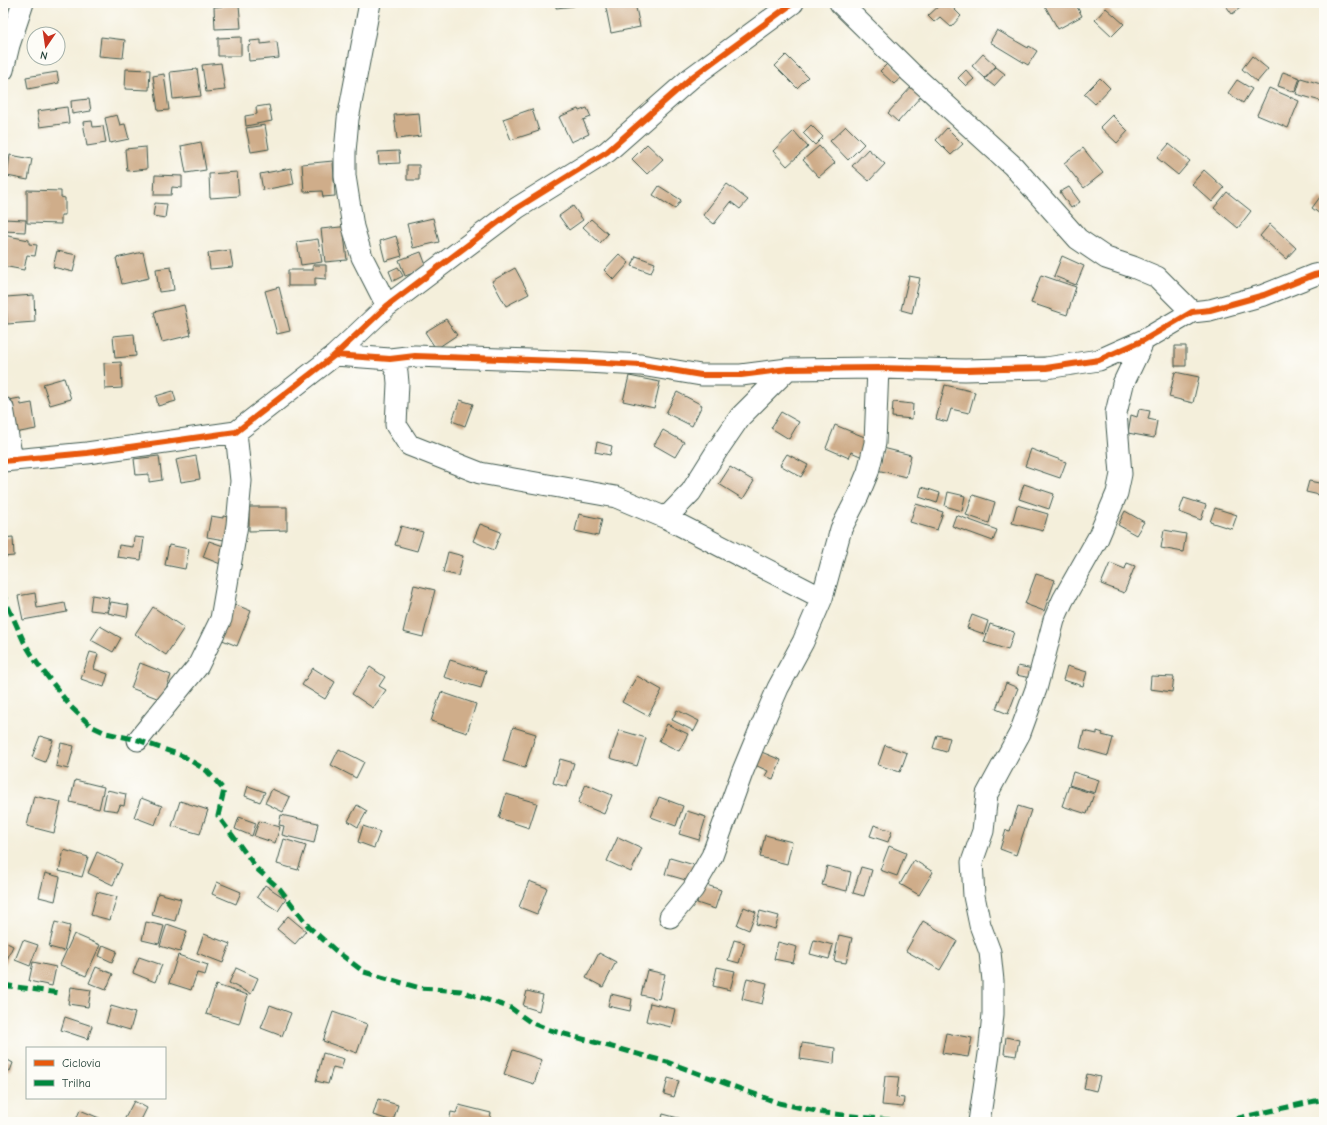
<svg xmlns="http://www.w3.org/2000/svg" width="1327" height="1125" font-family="'Comic Neue',sans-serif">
<rect width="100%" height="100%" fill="#fdfcf7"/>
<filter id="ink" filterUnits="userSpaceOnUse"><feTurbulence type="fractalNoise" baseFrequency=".025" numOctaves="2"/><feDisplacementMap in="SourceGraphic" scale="8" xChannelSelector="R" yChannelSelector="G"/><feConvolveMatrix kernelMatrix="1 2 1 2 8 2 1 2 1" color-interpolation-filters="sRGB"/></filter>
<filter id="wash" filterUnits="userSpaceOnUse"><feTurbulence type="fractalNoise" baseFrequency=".012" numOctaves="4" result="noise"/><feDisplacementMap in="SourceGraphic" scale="16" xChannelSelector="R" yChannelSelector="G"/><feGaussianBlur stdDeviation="0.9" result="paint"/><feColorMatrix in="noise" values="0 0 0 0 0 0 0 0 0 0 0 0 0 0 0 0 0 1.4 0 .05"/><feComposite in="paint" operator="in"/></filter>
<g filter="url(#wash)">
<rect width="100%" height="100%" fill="#f4efdb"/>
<g id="blocks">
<!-- building -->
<path fill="#cfad8a" d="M556 3H574V6L556 8Z
M605 3H635L640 27 611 33Z
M942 3H948L961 16 951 27 940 17 934 22 928 16Z
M1052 3H1075L1082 16 1058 29 1045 6Z
M1224 3H1247L1232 14Z
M239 5 241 28 215 29 214 7Z
M1106 8 1124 24 1112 36 1095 20Z
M997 30 1028 48 1029 46 1037 51 1028 65 990 42Z
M101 37 125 40 123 58 99 56Z
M241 37V56H218V38Z
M261 40V44L277 42 279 58 249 61 248 46 251 45 250 41Z
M983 54 996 66 985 78 972 66Z
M786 55 808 77 797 88 775 66Z
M1252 56 1268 69 1257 82 1242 69Z
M889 62 903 76 894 84 880 71Z
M221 63 225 90 206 92 202 65Z
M996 67 1005 74 994 86 985 79Z
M126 69 150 70 149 90 125 89Z
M197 69 201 96 173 99 170 72Z
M966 70 974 79 966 86 958 78Z
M57 72 59 83 28 89 26 77Z
M1283 72 1300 78 1295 92 1278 86Z
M164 74 169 110 158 111 153 76Z
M1100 78 1110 88 1095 104 1084 94Z
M1301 78 1324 85V102L1296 94Z
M1237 80 1252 89 1243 103 1228 93Z
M912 86 922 95 898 122 888 113Z
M1269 88 1299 101 1288 128 1257 115Z
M89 99 91 111 72 114 71 101Z
M269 105 272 121 246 126 245 116 257 114 256 107Z
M67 107 69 123 40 127 37 111Z
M587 108 591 117 583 120 589 134 571 142 559 117 578 109 579 111Z
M532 109 539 131 511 140 503 119Z
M419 113 421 136 397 139 394 115Z
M117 115 120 125 125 124 129 139 110 143 105 118Z
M1112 115 1128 131 1117 143 1100 127Z
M92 121 93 127 103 126 106 143 87 146 83 122Z
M265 125 269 149 251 152 246 128Z
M811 125 823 137 815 145 803 133Z
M846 126 864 144 848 160 830 141Z
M947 128 963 144 951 155 936 140Z
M794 131 808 147 787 166 773 151Z
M201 142 206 170 186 173 181 146Z
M647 144 663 159 647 174 632 159Z
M1169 144 1190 161 1178 175 1157 158Z
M819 146 835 163 819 177 803 160Z
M146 147 147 169 127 171 125 149Z
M1083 148 1103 173 1084 188 1064 163Z
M868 149 885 164 869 181 852 166Z
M399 151 400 163 379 164 378 152Z
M10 155 32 159 28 180 7 176Z
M333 161 335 196 323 197 322 191 304 192 302 164Z
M407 165H419V180H407Z
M291 168 294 184 263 190 260 174Z
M1204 170 1224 188 1212 202 1192 184Z
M237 172 239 196 210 198 209 174Z
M155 175 182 176V188L172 187 171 195H154Z
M727 184 748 200 740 209 731 202 714 224 703 215Z
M659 186 681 200 675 209 653 195Z
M1069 187 1080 202 1071 208 1060 192Z
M27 190 61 191V197L65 198V215H61V224L27 223Z
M1227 192 1251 211 1238 228 1214 208Z
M1320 197 1324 200V217L1312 208Z
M155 203 167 204 165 218 153 216Z
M573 206 583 220 569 230 559 216Z
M433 218 439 242 413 248 407 224Z
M3 219 26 220 25 232 3 231Z
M591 219 608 234 600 243 583 227Z
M1270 224 1296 248 1286 259 1260 236Z
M350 226 351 234 344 235 347 260 325 262 321 229Z
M3 235 29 240V244L37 245 35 256 27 255 24 270 3 266Z
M396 236 402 256 385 261 380 241Z
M318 239 322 262 301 265 297 242Z
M230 250 233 267 210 269 208 253Z
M57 251 77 255 73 272 53 267Z
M143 252 149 278 122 284 116 258Z
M421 252 427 268 405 276 399 260Z
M619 254 629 263 614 280 604 270Z
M636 256 655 263 651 273 632 266Z
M1062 256 1084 266 1076 285 1054 276Z
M313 265H326V279L315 278V286H288V270H313Z
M171 267 174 290 159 292 156 269Z
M398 267 403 276 393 281 389 271Z
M515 268 529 294 506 306 492 281Z
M1041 275 1076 287 1067 315 1031 303Z
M909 276 920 278 912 313 901 310Z
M279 287 290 331 277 334 265 291Z
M34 295 35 322 7 324 6 297Z
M184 305 191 335 162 342 154 312Z
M446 319 457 335 436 349 425 332Z
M134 334 136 356 115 358 113 336Z
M1175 346H1186V366H1175Z
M121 362 122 388 105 389 104 363Z
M1175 372 1199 377 1193 403 1169 397Z
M629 376 660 382 654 408 623 401Z
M64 378 71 399 50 405 43 384Z
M945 385 975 392 969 413 951 409 947 422 936 419Z
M173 391 176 401 158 406 156 396Z
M677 392 702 405 692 426 666 413Z
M20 398 21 405 32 403 36 429 15 433 9 400Z
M460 400 473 404 465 426 452 421Z
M893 402 913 404 912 419 892 417Z
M1139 409 1150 411 1148 419 1157 421 1154 438 1128 433 1131 415 1137 417Z
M781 412 799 422 789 439 771 428Z
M835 425 872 440 865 458 851 452 849 458 826 448Z
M663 430 684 442 675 457 654 445Z
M597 442 612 446 610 455 595 452Z
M883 448 911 455 906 477 877 470Z
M1031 449 1066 462 1060 478 1025 466Z
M787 454 808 465 801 477 780 465Z
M159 456 162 480 149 482V474L136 475 134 459Z
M196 456 200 479 181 482 176 460Z
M730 467 754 481 743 499 719 484Z
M1309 481 1324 484V496L1306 492Z
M1024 484 1054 494 1049 509 1019 499Z
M922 487 940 493 937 503 919 497Z
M948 492 965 496 962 511 945 506Z
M973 495 995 502 989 523 966 515Z
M1184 498 1206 505 1201 520 1179 512Z
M916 504 943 512 937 530 910 522Z
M1017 505 1048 514 1043 531 1012 523Z
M249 507H287V530L249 531Z
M1215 508 1237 515 1232 529 1210 522Z
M1125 511 1144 522 1136 535 1118 525Z
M579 514 602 519 598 536 575 531Z
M956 515 997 530 993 541 952 526Z
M211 516 223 518V516L234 518 230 541 207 537Z
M480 524 501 532 494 550 473 541Z
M401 526 423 532 417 551 395 545Z
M1164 530 1186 534 1183 552 1161 548Z
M13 537 14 556 3 557V538Z
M134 537 144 538 141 560 117 557 119 545 133 547Z
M209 541 229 548 223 565 203 557Z
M169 545 189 549 185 569 165 565Z
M448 552 463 556 458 576 443 572Z
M1110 563 1125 569 1127 563 1135 566 1124 593 1101 584Z
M1036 574 1055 580 1044 611 1025 604Z
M414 585 435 590 423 637 403 632Z
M35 593 37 608 65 603 67 612 23 620 18 596Z
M92 595 109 598 107 612 90 610Z
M111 602 129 605 127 617 108 613Z
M234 604 251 611 237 646 220 639Z
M153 607 184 628 166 655 135 634Z
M972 615 988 621 984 634 967 628Z
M990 624 1014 632 1008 650 984 642Z
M100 626 121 638 113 652 91 640Z
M90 652 98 654 94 669 108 674 104 687 81 679Z
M450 660 486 671 481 688 444 677Z
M140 663 171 675 162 700 131 688Z
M1018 666 1033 669 1031 678 1016 675Z
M1067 666 1087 672 1083 686 1063 680Z
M370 667 385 677 379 686 386 690 373 708 352 694Z
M313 668 335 682 325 699 302 685Z
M637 676 662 690 648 716 622 702Z
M1151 676 1174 677 1172 692 1150 689Z
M1006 683 1018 688 1008 714 996 709Z
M441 692 476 704 467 733 431 721Z
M677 710 699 721 694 731 672 720Z
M667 724 688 734 679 751 659 741Z
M513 727 536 734 525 768 503 761Z
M619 730 646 738 637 766 610 758Z
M1084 731 1097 734V731L1103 733 1102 735 1113 738 1108 756 1080 748Z
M937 735 950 738 946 752 933 748Z
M40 736 53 740 45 762 32 757Z
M61 743 74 746 68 769 56 766Z
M885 745 907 753 900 772 878 765Z
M339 749 364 762 356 778 331 765Z
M759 751 781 760 773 779 765 776 768 771 753 764Z
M560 759 574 763 567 787 553 783Z
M1073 772 1099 780 1095 793 1069 785Z
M75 780 104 787 99 809 70 802Z
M586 784 612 795 604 814 578 803Z
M248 786 265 792 260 802 245 796Z
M1069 786 1094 794 1087 814 1062 806Z
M272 789 290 797 283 812 265 803Z
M107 790 126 794 124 806 120 805 118 811 103 809Z
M506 794 537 803 529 828 499 818Z
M34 796 61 802 54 833 27 826Z
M659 797 683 806 676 826 651 817Z
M141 798 162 806 155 825 134 817Z
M180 801 208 810 200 834 172 826Z
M357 805 367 811 358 827 348 821Z
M1018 806 1031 810 1016 855 1000 849 1006 830 1010 831Z
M687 811 706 817 699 840 679 834Z
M281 815 318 823 314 843 282 835 284 826 279 825Z
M239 817 256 823 252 836 235 829Z
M259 821 280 827 275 843 254 836Z
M874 825 892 831 888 842 870 836Z
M363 826 380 832 374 848 358 842Z
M765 835 792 842 787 864 760 857Z
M618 837 642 848 631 872 607 861Z
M284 839 306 846 298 870 277 864Z
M889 846 906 853 897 876 880 870Z
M64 850 88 857 82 877 59 871Z
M97 852 122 864 113 885 88 873Z
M670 858 694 865 689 881 665 874Z
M914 860 933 872 919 895 900 884Z
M827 866 851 872 847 891 822 885Z
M861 867 872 870 864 896 853 893Z
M45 873 60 877 55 901 39 897Z
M529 881 547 888 537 914 519 907Z
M217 882 241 892 236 904 212 894Z
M704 884 721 890 715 909 697 903Z
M265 885 286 899 278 911 257 897Z
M97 892 117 897 110 920 91 915Z
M158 893 181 899 175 921 152 915Z
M744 907 756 912 749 930 737 925Z
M760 911 779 916 775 929 756 924Z
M288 916 306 931 295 944 277 929Z
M923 921 957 941 940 970 906 951Z
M55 922 70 926 64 951 49 947Z
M146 922 164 926 159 944 142 940Z
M167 924 187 931 180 952 160 946Z
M74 934 100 945 86 976 60 965Z
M204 934 230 944 223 963 197 953Z
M839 935 852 938 846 963 834 961Z
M23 940 38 945 30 966 15 960Z
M734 940 745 943 739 963 728 960Z
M814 940 833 945 829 959 810 954Z
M3 941 13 946 5 964 3 963Z
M778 942 797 947 793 963 774 959Z
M103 945 117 951 112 962 99 956Z
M599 953 616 962 603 987 586 978Z
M178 955 208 965 205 975 197 973 191 990 169 983Z
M139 957 162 965 155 982 133 973Z
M33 962 56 967 52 986 29 981Z
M96 967 113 974 106 990 89 983Z
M717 967 735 971 730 990 713 986Z
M236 968 258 978 251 994 229 983Z
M647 970 665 974 659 999 641 995Z
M747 978 767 983 762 1004 742 999Z
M216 985 248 995 239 1024 206 1014Z
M71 987 91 990 88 1007 68 1004Z
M527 991 543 995 539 1011 523 1006Z
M611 994 632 999 630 1011 608 1006Z
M650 1003 675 1009 671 1027 646 1021Z
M270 1005 291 1013 282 1036 261 1028Z
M111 1006 135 1013 130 1030 106 1023Z
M333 1012 367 1024 357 1053 323 1041Z
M65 1017 92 1026 88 1039 61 1030Z
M946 1033 972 1038 968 1057 942 1053Z
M1006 1037 1019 1040 1016 1056 1004 1054Z
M802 1043 835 1048 834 1064 800 1059Z
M513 1050 542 1060 534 1084 504 1074Z
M323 1053 344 1059 341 1069 333 1067 328 1084 316 1081Z
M4 1058 13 1063 10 1071 3 1068Z
M1087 1074 1100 1077 1096 1091 1084 1088Z
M885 1076 899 1077 896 1097 904 1098 903 1107 882 1105Z
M668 1078 679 1081 674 1097 664 1094Z
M378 1099 398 1105 393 1121 373 1115Z
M134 1101 147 1108 140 1122H123Z
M459 1105 491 1113 489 1122H449L451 1112 456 1113Z
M80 1110 104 1120 103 1122H75Z
M663 1114 682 1119V1122H661Z"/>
</g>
</g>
<g filter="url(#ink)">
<use href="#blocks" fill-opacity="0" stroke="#3f584d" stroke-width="1"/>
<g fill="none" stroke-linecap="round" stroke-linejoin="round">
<defs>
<path id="minor" d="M370 3 348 119 345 152V176L353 227 362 257 387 306
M840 3 910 72 1013 166 1078 239 1106 258 1133 267 1157 277 1192 312
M3 70 9 45 23 3
M335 355 390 359 415 356 586 362 641 365 701 375H741L788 369 878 368 965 370 1046 368 1099 360 1144 340 1192 312 1210 310 1264 295 1314 275 1324 273
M390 359 397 372 398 383 396 425 409 445 480 473 616 497 666 518 822 598
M3 408 12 460
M3 461 87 453 236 432 335 355 387 306 517 208 607 152 691 78 793 3
M666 518 691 492 718 449 740 417 788 369
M138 740 198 666 221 619 237 525 241 481 236 432
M670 917 693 889 712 856 742 773 759 732 778 688 803 642 822 598 841 529 858 496 868 472 875 443 878 368
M979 1122 989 1054 993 1014V981L990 952 980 925 974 896 972 862 983 831 987 794 1020 733 1036 689 1054 620 1063 600 1098 538 1117 493 1121 474 1116 413 1123 384 1144 340"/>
</defs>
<!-- minor casing -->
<use href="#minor" stroke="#3f584d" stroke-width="23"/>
<!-- minor -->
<use href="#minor" stroke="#fff" stroke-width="21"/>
<!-- quiet -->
<path stroke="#00873e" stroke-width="5" stroke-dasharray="10 5" stroke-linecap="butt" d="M3 592 6 602 24 642 37 663 71 707 91 726 106 733 138 740 183 756 207 771 224 790 218 816 258 870 280 889 309 927 335 950 364 972 420 988 461 991 511 1008 530 1022 550 1030 667 1062 779 1103 825 1113 907 1122
M3 985 59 993
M1221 1122 1324 1099"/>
<defs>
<path id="cycleway" d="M335 355 390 359 415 356 586 362 641 365 701 375H741L788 369 878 368 965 370 1046 368 1099 360 1144 340 1192 312 1210 310 1264 295 1314 275 1324 273
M3 461 87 453 236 432 335 355 387 306 517 208 607 152 691 78 793 3"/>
</defs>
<!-- cycleway casing -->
<use href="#cycleway" stroke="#fdfcf7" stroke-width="8"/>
<!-- cycleway -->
<use href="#cycleway" stroke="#e8590c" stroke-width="6"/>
</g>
</g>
<!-- margin -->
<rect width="1327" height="1125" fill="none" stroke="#fdfcf7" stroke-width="16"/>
<!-- legend -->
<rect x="26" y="1047" width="140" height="52" fill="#fdfcf7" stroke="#a4b0a9"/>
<rect x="34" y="1060" width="20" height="6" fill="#e8590c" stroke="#a4b0a9"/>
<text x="62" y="1067" font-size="12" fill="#1f3d34">Ciclovia</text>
<rect x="34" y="1080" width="20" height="6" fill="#00873e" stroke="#a4b0a9"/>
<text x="62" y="1087" font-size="12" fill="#1f3d34">Trilha</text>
<!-- north arrow -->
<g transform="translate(46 46) rotate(193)"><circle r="19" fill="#fdfcf7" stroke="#a4b0a9"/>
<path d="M0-3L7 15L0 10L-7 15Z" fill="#c8321e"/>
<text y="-6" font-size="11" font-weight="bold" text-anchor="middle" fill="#1f3d34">N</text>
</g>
</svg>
